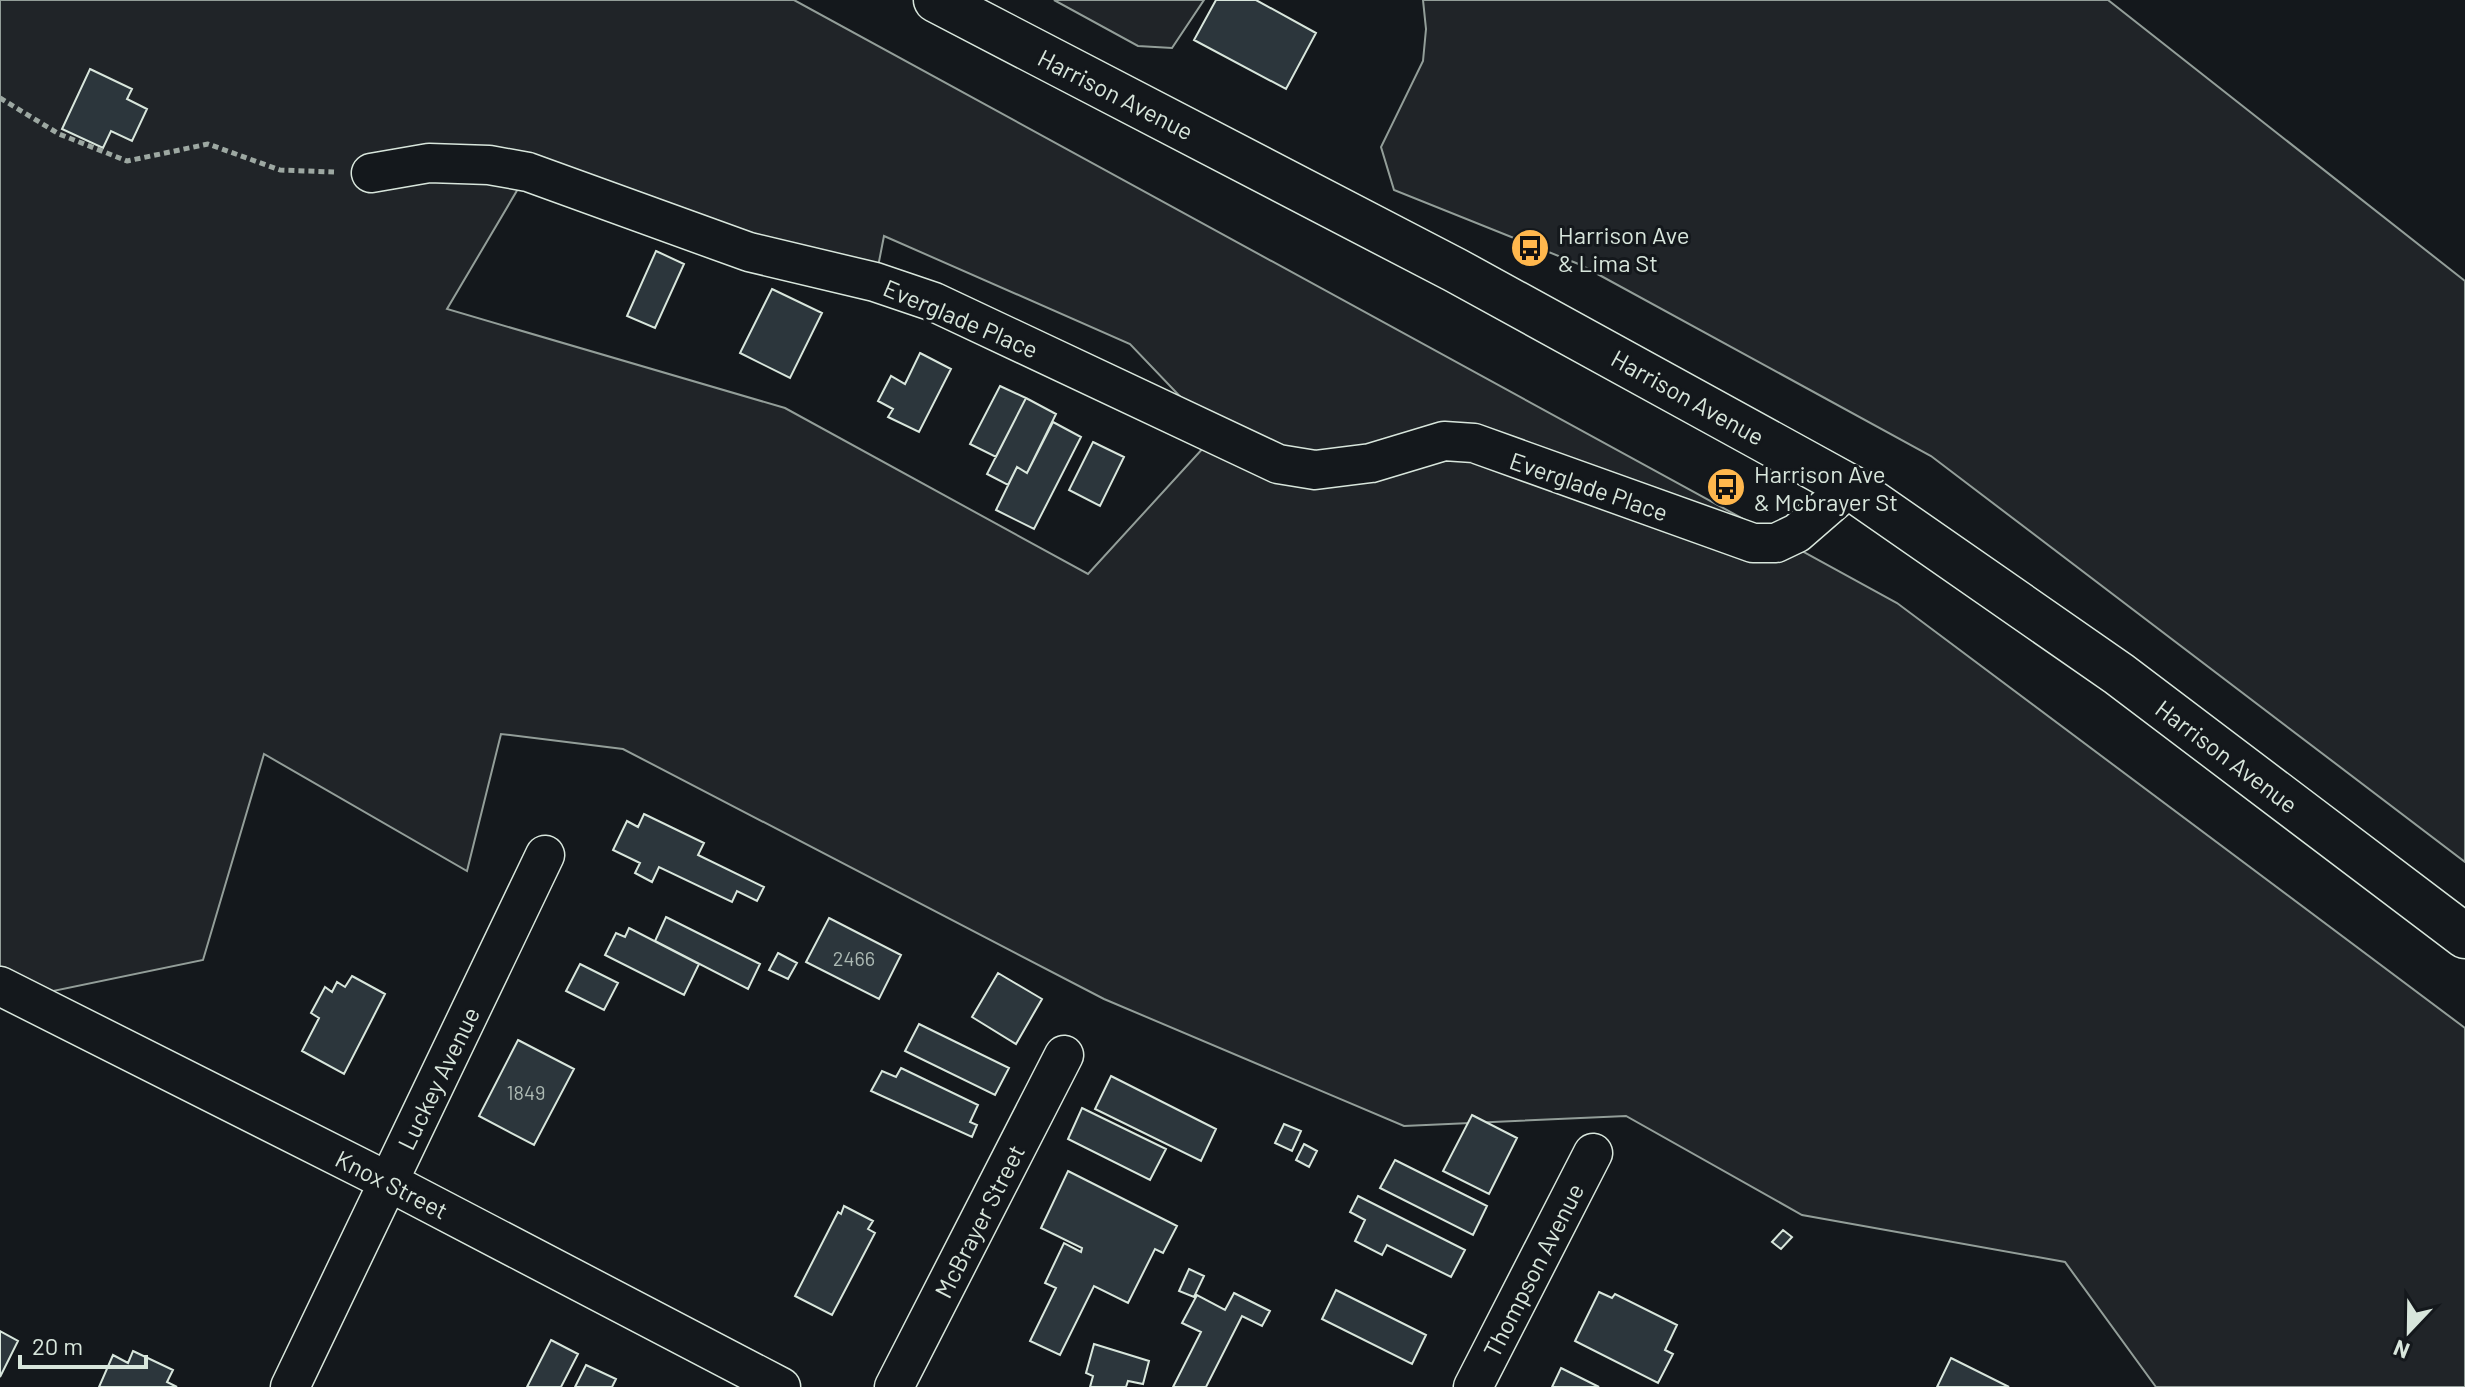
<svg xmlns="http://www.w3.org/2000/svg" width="2465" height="1387" font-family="Barlow,sans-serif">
<rect width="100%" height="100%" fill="#14181c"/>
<!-- green -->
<path fill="#202428" stroke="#939e99" stroke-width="2" fill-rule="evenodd" d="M0 0H794L1897 603 2465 1028V1387H2156L2065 1262 1802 1215 1626 1116 1404 1126 1104 999 623 749 501 734 467 871 264 754 203 960 0 1002ZM528 172 875 282 884 236 1130 344 1216 434 1088 574 785 408 447 309Z
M1054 0H1204L1172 48 1138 46Z
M1423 0H2108L2465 281V862L1931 456 1581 265 1394 190 1381 147 1423 61 1426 29Z"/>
<!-- building -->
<path fill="#2c363c" stroke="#d8e6dc" stroke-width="2" d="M1216 0H1256L1316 33 1286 89 1194 40Z
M90 69 132 89 127 99 147 109 132 141 111 131 103 148 62 129Z
M656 251 684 264 655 328 627 316Z
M772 289 822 313 790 378 740 353Z
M920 353 951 369 919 432 888 417 893 409 878 401 891 376 905 384Z
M1000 386 1026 398 996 457 970 444Z
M1026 398 1056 414 1027 473 1017 467 1008 485 987 474Z
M1053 422 1081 437 1034 529 996 510 1017 467 1027 473Z
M1093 442 1124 457 1100 506 1069 490Z
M644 814 704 843 698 855 764 887 757 901 737 891 732 902 659 867 652 882 635 873 640 863 613 850 627 821 638 827Z
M666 917 760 964 748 989 655 941Z
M829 918 901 955 879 999 806 962Z
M629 928 699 964 684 995 605 955 616 933 625 937Z
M778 953 797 963 788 979 769 970Z
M580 964 618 983 604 1010 566 991Z
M998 973 1042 999 1016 1044 972 1017Z
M352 976 385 994 344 1074 302 1051 319 1018 311 1013 325 987 332 992 337 982 345 987Z
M919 1024 1009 1068 995 1095 905 1051Z
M518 1040 574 1069 534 1145 479 1116Z
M901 1068 978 1105 970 1122 977 1125 972 1137 871 1091 882 1071 896 1077Z
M1111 1076 1216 1129 1201 1161 1095 1109Z
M1082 1108 1166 1149 1150 1180 1068 1139Z
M1472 1115 1517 1138 1489 1194 1443 1171Z
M1284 1124 1301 1131 1292 1151 1275 1143Z
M1304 1144 1317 1151 1309 1167 1296 1160Z
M1395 1160 1487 1206 1473 1235 1380 1188Z
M1068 1171 1177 1226 1163 1253 1155 1249 1128 1303 1094 1286 1060 1355 1030 1341 1056 1288 1045 1283 1064 1243 1081 1252 1082 1248 1041 1228Z
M1358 1196 1465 1250 1451 1277 1387 1245 1382 1255 1355 1241 1365 1220 1350 1212Z
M844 1206 873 1221 868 1229 875 1233 832 1315 795 1296 838 1212 841 1214Z
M1783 1230 1792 1237 1781 1249 1772 1242Z
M1189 1269 1204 1276 1194 1297 1179 1291Z
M1336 1290 1426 1335 1412 1364 1322 1319Z
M1599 1292 1612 1298 1615 1294 1677 1325 1665 1350 1673 1354 1658 1383 1575 1341Z
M1234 1293 1270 1311 1262 1326 1242 1316 1206 1387H1173L1201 1332 1182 1323 1197 1295 1225 1310Z
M0 1331 18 1341 0 1377Z
M551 1340 578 1354 561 1387H527Z
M1094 1344 1149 1361 1143 1384 1128 1381 1126 1387H1090L1093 1376 1086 1373Z
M133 1351 173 1370 167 1382 177 1387H99L113 1355 128 1363Z
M1951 1358 2009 1387H1937Z
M586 1365 616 1379 612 1387H575Z
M1561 1368 1599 1387H1552Z"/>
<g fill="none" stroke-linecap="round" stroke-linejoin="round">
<defs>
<path id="street" d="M371 173 429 163 489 165 528 172 749 252 875 282 934 302 1278 464 1315 470 1371 463 1444 441 1474 443 1753 543H1776L1797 533 1850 487
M0 986 389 1182 781 1387
M290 1387 545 855
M894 1387 1064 1055
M1473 1387 1593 1153"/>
<path id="secondary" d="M936 0 1455 270 1850 487 2119 674 2465 936"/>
</defs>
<!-- street casing -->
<use href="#street" stroke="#d8e6dc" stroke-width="41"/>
<!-- secondary casing -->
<use href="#secondary" stroke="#d8e6dc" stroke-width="47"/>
<!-- path -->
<path stroke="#9da8a2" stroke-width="5" stroke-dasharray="6 4" stroke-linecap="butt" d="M0 98 59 134 127 161 208 144 280 170 334 172"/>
<!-- street -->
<use href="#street" stroke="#14181c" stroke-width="38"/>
<!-- secondary -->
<use href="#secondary" stroke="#14181c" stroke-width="44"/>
</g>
<!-- icons -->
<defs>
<symbol id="bus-disc" viewBox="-11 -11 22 22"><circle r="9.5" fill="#ffb74d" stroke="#14181c"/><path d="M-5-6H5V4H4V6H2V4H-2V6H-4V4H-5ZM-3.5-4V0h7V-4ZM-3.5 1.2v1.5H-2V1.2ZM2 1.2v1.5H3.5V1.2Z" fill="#111"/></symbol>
</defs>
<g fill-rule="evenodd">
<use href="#bus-disc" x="1508" y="226" width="44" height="44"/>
<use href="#bus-disc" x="1704" y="465" width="44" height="44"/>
</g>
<g text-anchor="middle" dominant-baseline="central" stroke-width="6" stroke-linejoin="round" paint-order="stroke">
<!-- number labels -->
<g font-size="20" fill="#adbab4">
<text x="854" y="958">2466</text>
<text x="526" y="1092">1849</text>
</g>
<!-- street labels -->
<g font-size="24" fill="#d8e6dc" stroke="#14181c">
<text transform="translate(1116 94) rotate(27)">Harrison Avenue</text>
<text transform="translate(961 318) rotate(23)">Everglade Place</text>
<text transform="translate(1688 397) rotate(29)">Harrison Avenue</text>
<text transform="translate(1589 486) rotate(19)">Everglade Place</text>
<text transform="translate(2227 756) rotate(37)">Harrison Avenue</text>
<text transform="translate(438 1078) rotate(-64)">Luckey Avenue</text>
<text transform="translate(392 1184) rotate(27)">Knox Street</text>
<text transform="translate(979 1221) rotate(-63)">McBrayer Street</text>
<text transform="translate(1533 1270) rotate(-63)">Thompson Avenue</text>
</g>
<!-- poi labels -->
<g font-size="24" fill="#d8e6dc" stroke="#14181c" text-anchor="start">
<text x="1558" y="234">Harrison Ave<tspan x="1558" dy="28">&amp; Lima St</tspan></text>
<text x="1754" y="473">Harrison Ave<tspan x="1754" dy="28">&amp; Mcbrayer St</tspan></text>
</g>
</g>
<!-- north arrow -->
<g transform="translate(2409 1331) rotate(202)" stroke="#14181c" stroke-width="6" paint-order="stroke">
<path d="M0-6L14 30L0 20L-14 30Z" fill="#d8e6dc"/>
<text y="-12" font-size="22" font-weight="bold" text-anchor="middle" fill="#d8e6dc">N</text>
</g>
<!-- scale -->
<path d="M20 1355v12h126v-12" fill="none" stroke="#d8e6dc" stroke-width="4"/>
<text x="32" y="1355" font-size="24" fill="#d8e6dc" stroke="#14181c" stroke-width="6" paint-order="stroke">20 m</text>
</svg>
